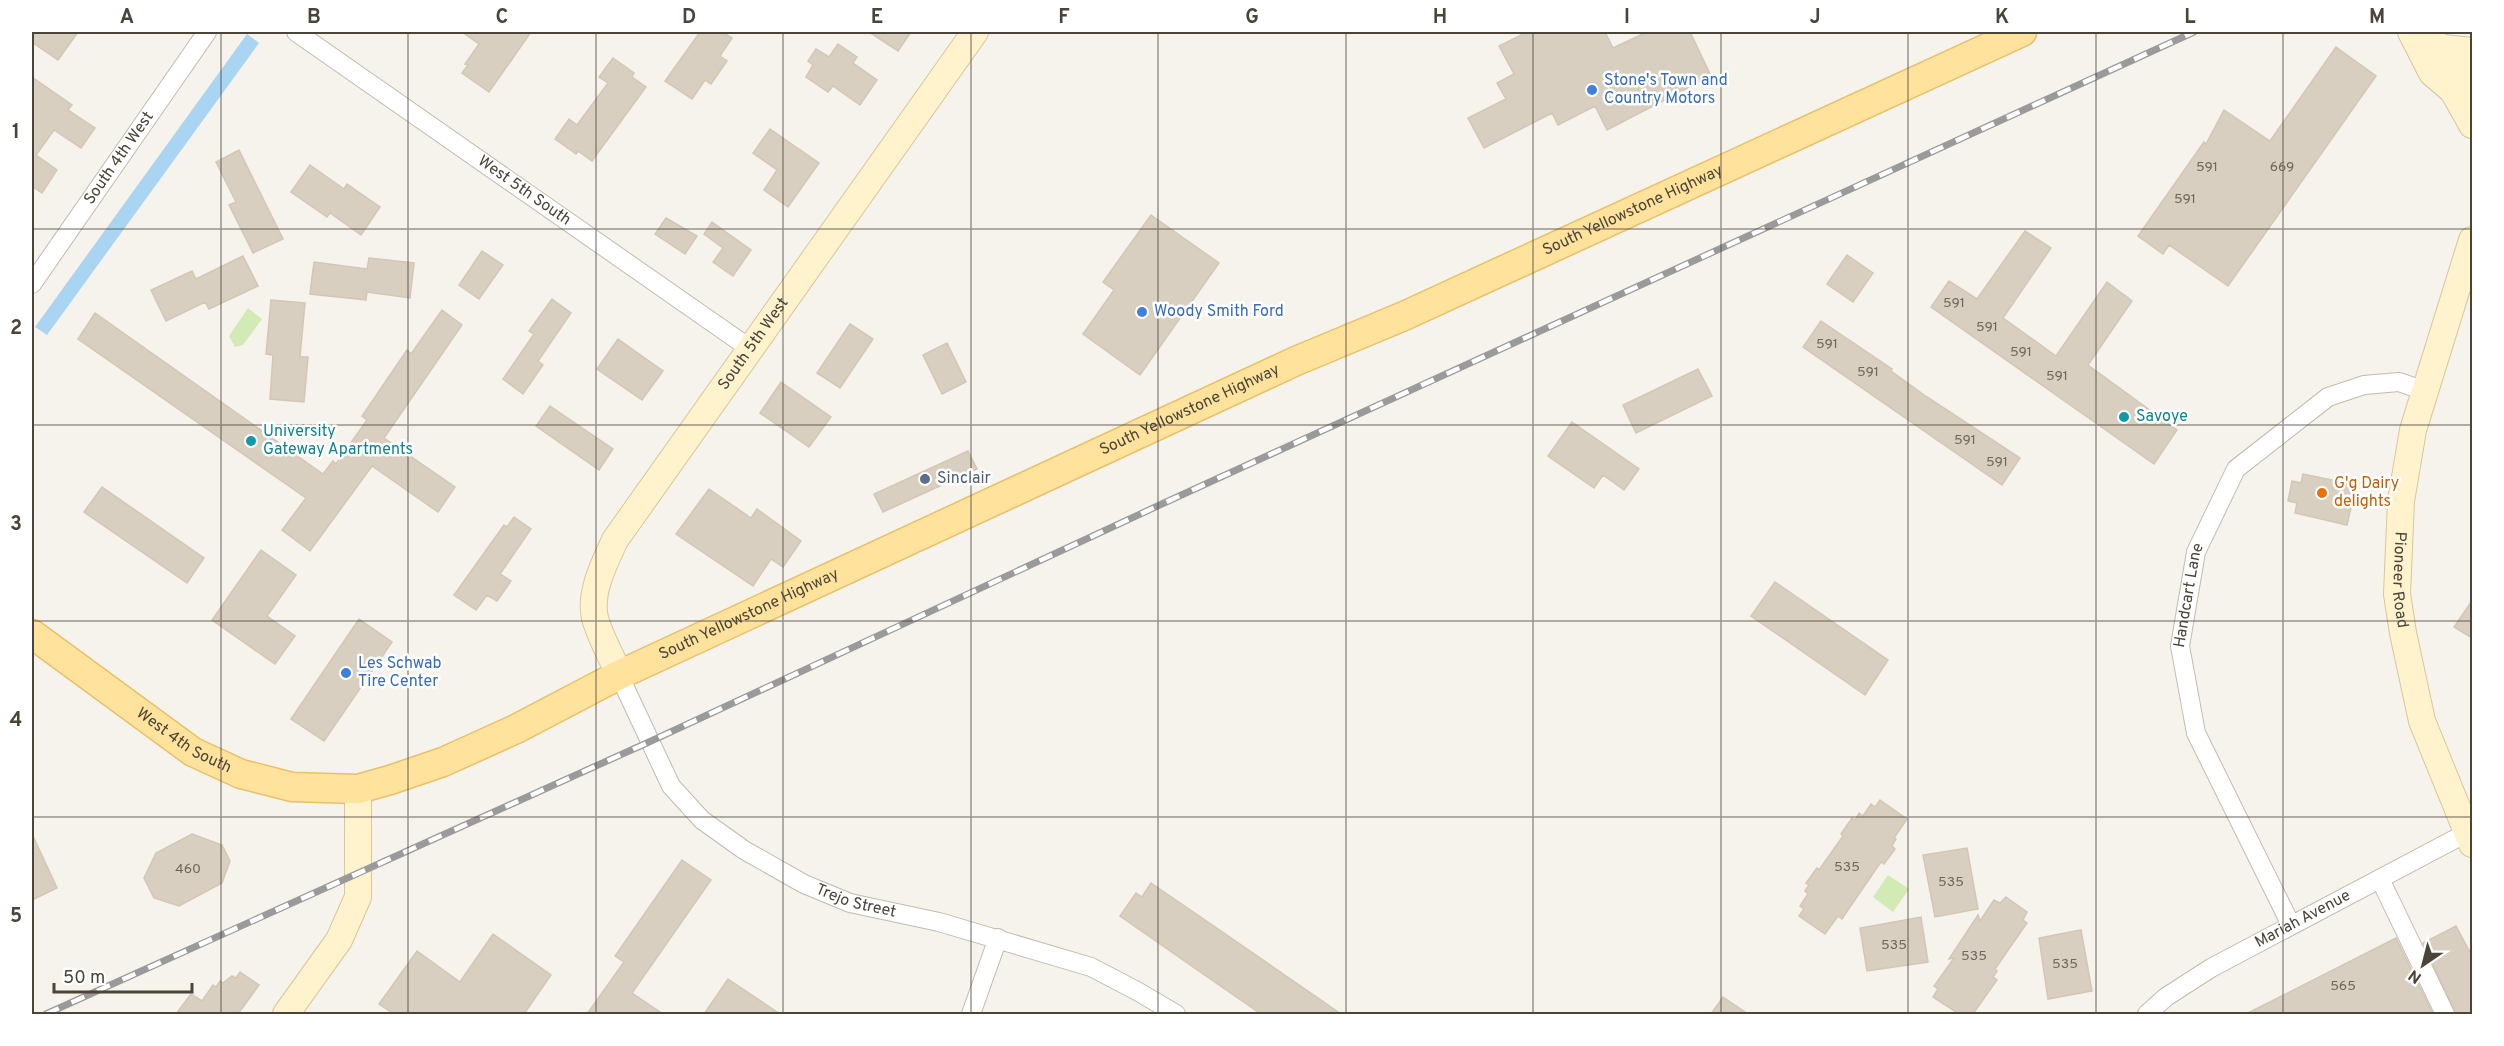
<svg xmlns="http://www.w3.org/2000/svg" width="2504" height="1046" font-family="Overpass,sans-serif">
<rect width="100%" height="100%" fill="#f6f3ec"/>
<!-- green -->
<path fill="#d2eab5" d="M248 308 262 319 243 345 235 347 229 336Z
M1888 875 1909 889 1893 912 1873 897Z"/>
<!-- water -->
<path fill="#a9d4f2" d="M247 34 259 43 47 335 35 327Z"/>
<!-- building -->
<path fill="#d8cfc1" stroke="#d3c7b4" stroke-width="1.5" d="M32 32H78L58 60 32 42Z
M462 32H531L489 92 462 73 468 65 465 64 479 44Z
M700 32H722L732 38 720 56 727 61 711 84 705 80 692 99 665 81Z
M869 32H911L898 51Z
M1527 32H1605L1613 48 1647 32H1690L1711 76 1607 130 1595 106 1558 125 1552 113 1484 148 1468 118 1506 99 1497 83 1514 74 1499 46Z
M838 44 857 57 853 63 877 80 860 105 833 86 828 92 806 77 813 65 808 61 816 49 829 57Z
M2336 47 2376 76 2228 286 2169 245 2163 254 2138 236 2204 142 2206 144 2224 110 2270 141Z
M613 58 634 73 632 77 646 87 592 161 578 151 576 154 555 139 569 119 577 125 608 83 599 77Z
M32 77 72 105 68 110 95 128 81 148 54 130 36 155 57 170 42 193 32 186Z
M770 129 819 163 788 207 764 190 777 170 753 153Z
M239 150 283 239 253 253 229 205 236 202 216 162Z
M310 165 344 189 347 184 380 207 361 235 330 213 327 217 291 192Z
M1151 215 1219 263 1140 375 1083 334 1114 290 1103 282Z
M666 218 697 236 685 254 655 234Z
M712 222 751 250 733 276 713 262 723 248 704 234Z
M2025 231 2051 248 2003 318 2056 356 2107 282 2132 301 2088 365 2177 430 2154 464 1931 307 1949 281 1977 299Z
M482 251 503 265 479 299 459 285Z
M1847 255 1873 273 1853 302 1827 284Z
M243 256 258 286 209 309 205 302 166 321 151 290 192 271 196 279Z
M369 258 414 263 410 298 367 292 366 300 310 294 314 262 367 269Z
M552 299 571 313 538 361 543 365 523 394 503 379 534 334 529 331Z
M271 300 305 303 300 357H308L304 402 270 399 273 355 266 354Z
M442 310 462 325 384 438 455 487 438 512 372 466 310 551 282 530 306 498 78 339 95 313 323 474 333 461 336 464 367 420 362 416 407 350 411 354Z
M1821 321 1892 369 1891 371 1927 397 2020 458 2002 485 1803 347Z
M850 324 873 339 840 388 817 373Z
M618 339 663 371 642 400 597 369Z
M947 343 966 382 942 394 923 355Z
M1698 369 1712 396 1636 433 1623 405Z
M781 382 831 417 809 447 760 413Z
M550 406 613 449 599 470 536 426Z
M1572 422 1639 469 1624 490 1603 475 1594 488 1548 456Z
M968 451 977 469 883 512 874 494Z
M2303 474 2356 485 2347 525 2295 513 2297 503 2288 501 2292 481 2301 483Z
M102 487 204 558 187 583 84 512Z
M709 489 751 518 757 509 801 541 783 567 771 559 753 586 676 534Z
M514 517 531 529 500 574 511 581 497 601 487 595 476 610 454 595 504 525 507 527Z
M261 550 296 575 267 616 295 636 275 664 212 620Z
M1775 582 1888 660 1865 695 1751 616Z
M2472 601V638L2454 627Z
M359 619 392 642 324 741 291 719Z
M1880 800 1907 819 1894 838 1896 839 1892 846 1895 849 1884 864 1881 862 1876 869 1842 919 1838 916 1825 934 1799 916 1804 909 1800 906 1808 894 1805 891 1809 885 1806 883 1817 868 1819 870 1843 836 1841 834 1852 818 1855 820 1859 813 1863 816 1871 804 1875 807Z
M32 834 57 888 32 900Z
M192 834 222 845 230 861 222 883 179 906 154 898 144 878 156 853Z
M1967 848 1978 909 1935 917 1923 855Z
M682 860 711 880 632 993 663 1014H587L624 962 615 956Z
M1151 883 1224 933 1341 1014H1261L1193 967 1120 916 1136 893 1142 897Z
M2006 897 2027 912 2023 920 2027 923 1995 969 1997 971 1993 977 1997 980 1973 1014H1959L1933 997 1938 989 1934 986 1954 958 1949 959 1978 915 1980 921 1994 900 2000 903Z
M1921 917 1928 962 1867 971 1860 928Z
M2456 926 2472 956V1014H2456L2423 943Z
M2081 930 2092 991 2048 999 2039 938Z
M493 934 551 975 524 1014H394L379 1004 417 951 460 982Z
M2396 938 2433 1014H2246Z
M240 972 259 985 238 1014H176L191 994 202 1001 213 985 216 987 220 981 223 983 232 976 236 978Z
M728 979 780 1014H704Z
M1723 997 1748 1014H1711Z"/>
<g fill="none" stroke-linecap="round" stroke-linejoin="round">
<defs>
<g id="street">
<path id="s1" d="M296 32 752 350"/>
<path id="s2" d="M32 284 207 32"/>
<path id="s3" d="M619 675 671 786 702 820 744 850 804 884 850 903 939 922 1091 967 1137 991 1176 1014"/>
<path d="M2380 879 2445 1014"/>
<path id="s4" d="M2291 925 2196 733 2180 646 2196 552 2236 469 2328 397 2364 385 2399 382 2425 391"/>
<path d="M971 1014 998 938"/>
<path id="s5" d="M2147 1014 2166 997 2211 968 2472 830"/>
</g>
<g id="secondary">
<path d="M2411 32 2432 73 2453 91 2472 125"/>
<path d="M2414 32 2443 48 2472 82"/>
<path d="M2443 48 2472 51"/>
<path id="s6" d="M2472 240 2413 430 2401 501 2397 594 2403 633 2422 721 2472 844"/>
<path id="s7" d="M619 675C612 657 600 637 595 618 589 592 605 562 615 540L975 32"/>
<path d="M286 1014 339 940 358 897V789"/>
</g>
<g id="primary">
<path id="s8" d="M32 634 193 752 241 774 292 787 358 789 390 780 443 762 516 729 619 675 1296 361 1404 316 2022 32"/>
</g>
</defs>
<!-- street casing -->
<use href="#street" stroke="#c2bbae" stroke-width="20"/>
<!-- secondary casing -->
<use href="#secondary" stroke="#d6c79b" stroke-width="28"/>
<!-- primary casing -->
<use href="#primary" stroke="#e6c16a" stroke-width="31"/>
<!-- street -->
<use href="#street" stroke="#fff" stroke-width="18"/>
<!-- secondary -->
<use href="#secondary" stroke="#fff3cd" stroke-width="26"/>
<!-- primary -->
<use href="#primary" stroke="#ffe39c" stroke-width="28"/>
<defs>
<path id="rail" d="M46 1014 649 742 1164 503 2194 32"/>
</defs>
<!-- rail casing -->
<use href="#rail" stroke="#9a9a9a" stroke-width="7"/>
<!-- rail -->
<use href="#rail" stroke="#fff" stroke-width="4.5" stroke-dasharray="14" stroke-linecap="butt"/>
</g>
<!-- grid -->
<path fill="none" stroke="#4b4439" stroke-width="1.5" stroke-opacity="0.55" d="M221 32V1014M408 32V1014M596 32V1014M783 32V1014M971 32V1014M1158 32V1014M1346 32V1014M1533 32V1014M1721 32V1014M1908 32V1014M2096 32V1014M2283 32V1014M32 229H2472M32 425H2472M32 621H2472M32 817H2472"/>
<!-- markers -->
<g fill="#3f7fe0" stroke="#fff" stroke-width="2">
<circle cx="1592" cy="90" r="6"/>
<circle cx="1142" cy="312" r="6"/>
<circle cx="346" cy="673" r="6"/>
</g>
<g fill="#0f9aa8" stroke="#fff" stroke-width="2">
<circle cx="2124" cy="417" r="6"/>
<circle cx="251" cy="441" r="6"/>
</g>
<circle fill="#5c6f8a" stroke="#fff" stroke-width="2" cx="925" cy="479" r="6"/>
<circle fill="#e8710a" stroke="#fff" stroke-width="2" cx="2322" cy="493" r="6"/>
<g text-anchor="middle" dominant-baseline="central" stroke-width="5" stroke-linejoin="round" paint-order="stroke">
<!-- number labels -->
<g font-size="14" fill="#6e675b">
<text x="2207" y="167">591</text>
<text x="2282" y="167">669</text>
<text x="2185" y="199">591</text>
<text x="1954" y="303">591</text>
<text x="1987" y="327">591</text>
<text x="1827" y="344">591</text>
<text x="2021" y="352">591</text>
<text x="1868" y="372">591</text>
<text x="2057" y="376">591</text>
<text x="1965" y="440">591</text>
<text x="1997" y="462">591</text>
<text x="1847" y="867">535</text>
<text x="188" y="869">460</text>
<text x="1951" y="882">535</text>
<text x="1894" y="945">535</text>
<text x="1974" y="956">535</text>
<text x="2065" y="964">535</text>
<text x="2343" y="986">565</text>
</g>
<!-- shop labels -->
<g font-size="16" fill="#366cbe" stroke="#fff" text-anchor="start">
<text x="1604" y="81">Stone's Town and<tspan x="1604" dy="18">Country Motors</tspan></text>
<text x="1154" y="312">Woody Smith Ford</text>
<text x="358" y="664">Les Schwab<tspan x="358" dy="18">Tire Center</tspan></text>
</g>
<!-- street labels -->
<g font-size="16" fill="#4b4439" stroke="#fff">
<text stroke="none"><textPath href="#s2" startOffset="153">South 4th West</textPath></text>
<text stroke="none"><textPath href="#s1" startOffset="278">West 5th South</textPath></text>
<text stroke="none"><textPath href="#s8" startOffset="1772">South Yellowstone Highway</textPath></text>
<text stroke="none"><textPath href="#s7" startOffset="384">South 5th West</textPath></text>
<text stroke="none"><textPath href="#s8" startOffset="1286">South Yellowstone Highway</textPath></text>
<text stroke="none"><textPath href="#s6" startOffset="350">Pioneer Road</textPath></text>
<text stroke="none"><textPath href="#s4" startOffset="354">Handcart Lane</textPath></text>
<text stroke="none"><textPath href="#s8" startOffset="800">South Yellowstone Highway</textPath></text>
<text stroke="none"><textPath href="#s8" startOffset="186">West 4th South</textPath></text>
<text stroke="none"><textPath href="#s3" startOffset="344">Trejo Street</textPath></text>
<text stroke="none"><textPath href="#s5" startOffset="183">Mariah Avenue</textPath></text>
</g>
<!-- culture labels -->
<g font-size="16" fill="#0d838f" stroke="#fff" text-anchor="start">
<text x="2136" y="417">Savoye</text>
<text x="263" y="432">University<tspan x="263" dy="18">Gateway Apartments</tspan></text>
</g>
<!-- service labels -->
<g font-size="16" fill="#4e5e75" stroke="#fff" text-anchor="start">
<text x="937" y="479">Sinclair</text>
</g>
<!-- food labels -->
<g font-size="16" fill="#c56008" stroke="#fff" text-anchor="start">
<text x="2334" y="484">G'g Dairy<tspan x="2334" dy="18">delights</tspan></text>
</g>
</g>
<!-- border -->
<rect width="2504" height="1046" fill="none" stroke="#ffffff" stroke-width="66"/>
<!-- north arrow -->
<g transform="translate(2423 965) rotate(215)" stroke="#ffffff" stroke-width="4.5" paint-order="stroke">
<path d="M0-4.5L10 22L0 15L-10 22Z" fill="#4b4439"/>
<text y="-9" font-size="16" font-weight="bold" text-anchor="middle" fill="#4b4439">N</text>
</g>
<!-- scale -->
<path d="M54 983v9h138v-9" fill="none" stroke="#4b4439" stroke-width="3"/>
<text x="63" y="983" font-size="18" fill="#4b4439" stroke="#ffffff" stroke-width="4.5" paint-order="stroke">50 m</text>
<rect x="33" y="33" width="2438" height="980" fill="none" stroke="#4b4439" stroke-width="2"/>
<g font-size="20" text-anchor="middle" font-weight="bold" fill="#4b4439">
<text x="127" y="23">A</text>
<text x="314" y="23">B</text>
<text x="502" y="23">C</text>
<text x="689" y="23">D</text>
<text x="877" y="23">E</text>
<text x="1064" y="23">F</text>
<text x="1252" y="23">G</text>
<text x="1440" y="23">H</text>
<text x="1627" y="23">I</text>
<text x="1815" y="23">J</text>
<text x="2002" y="23">K</text>
<text x="2190" y="23">L</text>
<text x="2377" y="23">M</text>
<text x="16" y="138">1</text>
<text x="16" y="334">2</text>
<text x="16" y="530">3</text>
<text x="16" y="726">4</text>
<text x="16" y="922">5</text>
</g>
</svg>
